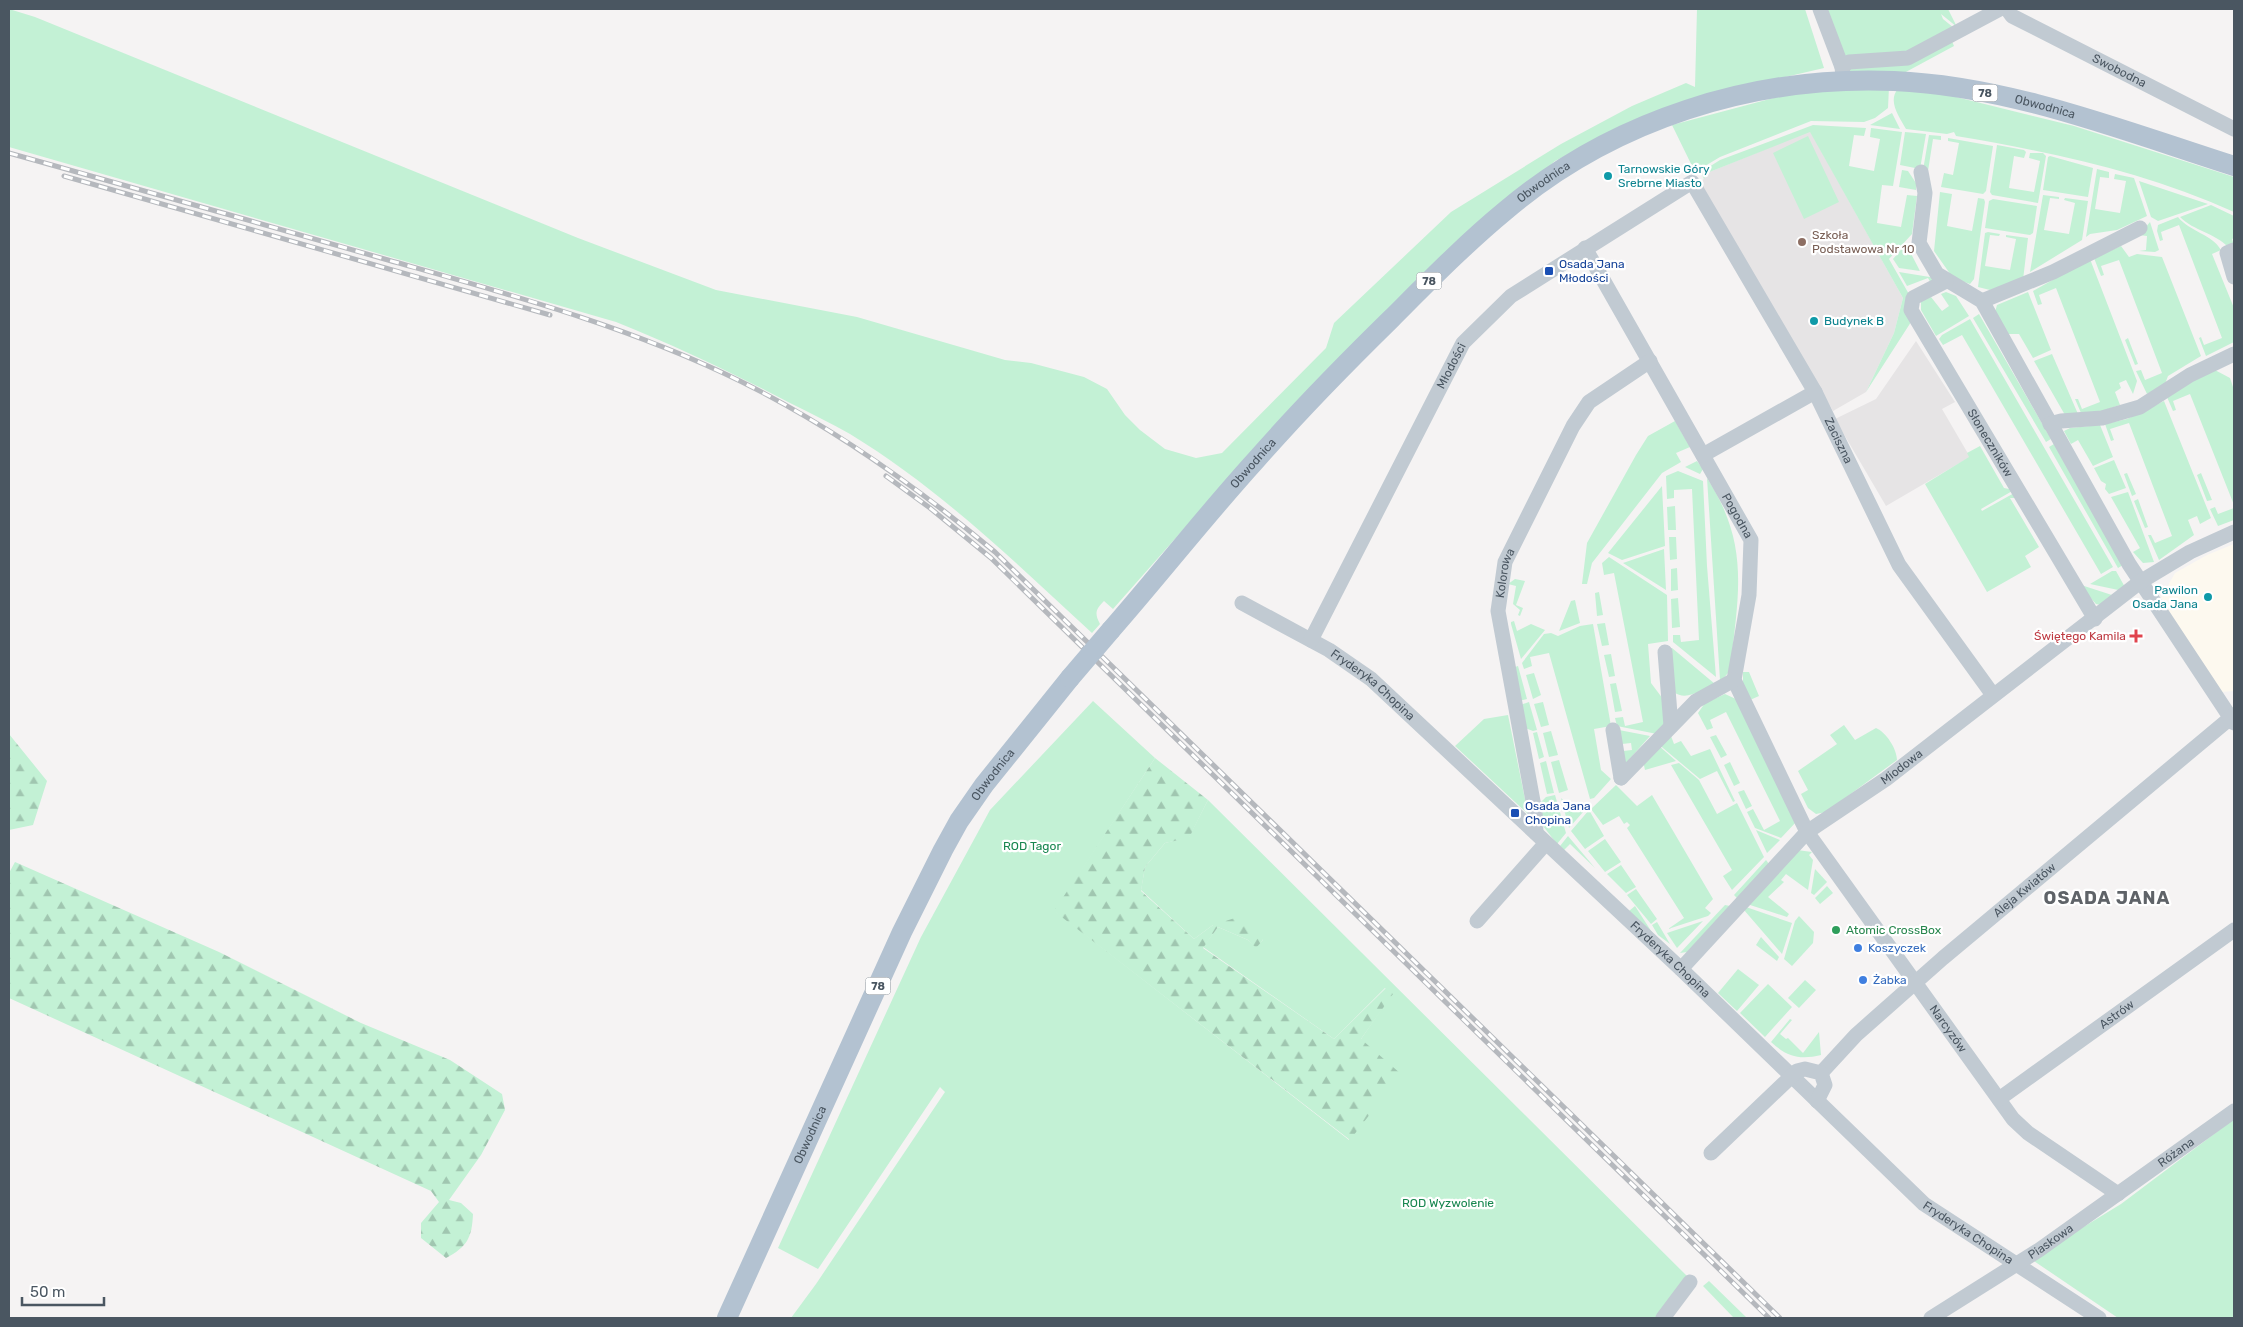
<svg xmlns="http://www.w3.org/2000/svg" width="2243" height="1327" font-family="Rubik,sans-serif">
<defs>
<pattern id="forest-firs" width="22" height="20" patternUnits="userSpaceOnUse" patternTransform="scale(1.25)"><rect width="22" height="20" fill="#c3f1d5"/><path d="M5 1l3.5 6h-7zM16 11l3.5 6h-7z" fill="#a0c6b0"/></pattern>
</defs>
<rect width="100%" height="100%" fill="#f5f3f3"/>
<!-- commercial -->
<path fill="#fdf9ef" d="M2234 544V691L2221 692 2159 601 2175 573 2207 555Z"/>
<!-- education -->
<path fill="#e6e4e5" d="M1810 131 1903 298 1894 333 1866 392 1833 411 1700 185 1707 173Z
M1916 341 1955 402 1942 409 1970 457 1886 506 1835 419 1876 399Z"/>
<!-- green -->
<path fill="#c3f1d5" d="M9 9 35 17 578 238 716 290 857 317 1005 360 1031 363 1084 377 1107 389 1125 415 1140 430 1165 449 1196 458 1222 453 1326 348 1334 323 1451 212 1561 144 1632 106 1686 83 1695 87 1697 9H1805L1824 68 1718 93 1634 120 1555 161 1397 301 1219 489 1113 609 1104 601C1096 609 1094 613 1100 624L1092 633C1015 562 940 489 850 434 831 423 810 413 790 403 733 373 676 346 616 322L9 147Z
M1815 9H1948L1957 27 1941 14 1943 19 1954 28 1948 32 1954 46 1878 87H1889L1888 108 1875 118 1864 122 1811 121 1720 157 1695 172 1672 125 1804 90 1843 89Z
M1898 89 1932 91 2074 126 2234 177V212C2146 172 2051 152 1956 136L1954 132 1947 134 1906 129C1900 118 1887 101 1898 89Z
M1892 113 1900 129 1870 125Z
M1813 125 1866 128 1864 136 1854 135 1849 166 1874 171 1880 139 1870 137 1871 128 1902 132 1893 186 1882 185 1877 223 1901 227 1907 195 1917 196 1912 234 1889 259 1910 296 1911 322 1866 392 1894 333 1903 298 1810 132 1707 173 1704 179 1701 172 1720 160Z
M1905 132 1926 134 1920 169 1900 165Z
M1929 135 1941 136V140L1933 139 1928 171 1923 170Z
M1808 136 1839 202 1804 219 1773 153Z
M1948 138 1993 146 1986 191 1983 194 1941 187 1944 173 1953 175 1959 143 1948 141Z
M1997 145 2024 150 2026 152 2024 158 2014 156 2009 188 2034 192 2040 161 2029 158 2030 153H2043L2046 156 2038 203 1992 195 1990 192Z
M2050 156 2093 168 2088 197 2043 190 2048 157Z
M2097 169 2109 172V178L2100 177 2095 209 2120 213 2126 181 2114 179 2115 174 2134 178 2147 216 2117 230 2090 234 2086 237Z
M1902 170 1908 171 1916 183V190L1899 187Z
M2139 181 2208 204 2158 221 2151 217Z
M1940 192 1952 194 1947 226 1972 231 1978 198 1984 199 1985 202 1974 279 1970 284 1953 278 1934 251Z
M2043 195 2059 197V199L2050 198 2044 230 2069 234 2075 203 2064 200 2065 198 2088 201 2082 240 2030 272Z
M1993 199 2037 206 2033 233 2030 235 1985 228 1989 201Z
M2211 205 2234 216V238L2232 239 2234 245 2228 247C2215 233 2194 231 2180 217Z
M2178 217C2190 232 2212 234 2221 250L2212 254 2234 308V342L2206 356 2199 338 2201 337 2204 345 2222 338 2179 225 2161 232 2163 240 2160 241 2157 231 2158 225Z
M2150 222 2159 250 2155 252 2139 251 2146 250 2147 236 2139 235Z
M1988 232 2000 234 1999 236 1990 235 1985 266 2010 270 2016 239 2006 237V235L2028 238 2023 280 1990 290 1978 287 1985 233Z
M1906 244 1920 271 1899 268 1893 259Z
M2121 246 2129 257 2137 254 2162 257 2201 356 2168 376 2165 384 2147 394 2136 371 2141 370 2145 380 2162 373 2119 260 2101 266 2104 275 2101 276 2094 258Z
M2090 259 2137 381 2133 394 2126 380 2119 383 2121 388 2115 392 2120 405 2099 412 2081 413 2075 399H2078L2082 409 2100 402 2056 288 2039 295 2042 304 2038 305 2033 291Z
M1899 272 1936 278 1932 285 1928 278 1907 286Z
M1946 292 1956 296 1969 316 1936 336 1921 310V301L1931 297 1942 311 1949 306 1941 294Z
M2028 292 2051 350 2033 358 2019 334H2007L1995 312 1997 305Z
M1979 314 2051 439 2046 442 1973 318Z
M1970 319 2113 567 2101 574 1962 335 1943 345 1939 339 1942 335Z
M2128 338 2138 364 2135 365 2125 340Z
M2052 354 2078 414 2065 415 2034 361Z
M2213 369 2230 378 2234 390V505L2190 394 2173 401 2176 410 2173 411 2167 397Z
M2164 401 2211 518 2200 524 2197 516 2188 520 2194 535 2159 560 2148 535H2151L2155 543 2172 536 2129 423 2110 429 2114 440 2111 441 2105 424 2127 419Z
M1675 421 1690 447 1676 453 1681 462 1662 473 1592 563 1587 584H1582L1587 543 1636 455 1648 436Z
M2100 425 2113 457 2093 466 2078 440 2071 444 2064 431 2070 428Z
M2054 444 2123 565 2118 568 2049 447Z
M1980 446 2004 488 2014 490 1981 509 1982 511 2016 492 2020 498H2010L2039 547 2025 556 2031 567 1987 592 1925 484 1969 457 1967 453Z
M2114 460 2126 488 2109 494 2105 489 2106 484 2101 481 2094 468Z
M1697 461 1703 469 1700 474 1685 467Z
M1678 471 1703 481 1707 566 1716 677 1673 642V635H1680L1681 642 1699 640 1692 489 1674 490V498L1667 499 1666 476Z
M2127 473 2136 494 2132 496 2124 474Z
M2201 473 2212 500 2207 501 2197 475Z
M1707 478C1749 543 1739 591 1731 662L1728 673 1722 680H1720Z
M1662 486 1665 546 1622 560 1608 553Z
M2128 492 2154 562 2143 563 2133 552 2140 548 2111 497Z
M2138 499 2148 527 2145 528 2134 501Z
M1675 506 1676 530H1668L1667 507Z
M2215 507 2218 514 2234 508V520L2218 526 2210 509Z
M1669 537H1676L1677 559 1670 560Z
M1664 549 1666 590 1623 563Z
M1609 557 1667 595 1668 641 1648 644 1651 683 1666 703 1669 723 1657 734 1617 726 1615 718 1623 717 1625 726 1643 722 1614 573 1604 575 1602 563Z
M1677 568 1678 590 1671 591V569Z
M2112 571H2116L2126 589 2123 591 2090 584Z
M1515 579 1525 581 1516 605 1523 608 1520 616 1518 615 1520 610 1513 604 1516 586 1508 584Z
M2078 584 2115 596 2101 605 2096 604Z
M1599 592 1603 615 1597 616 1595 593Z
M1678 598 1680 627 1672 628 1671 599Z
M1575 600 1580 623 1559 631 1571 601Z
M1514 621 1517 631 1531 624 1545 630 1521 659 1511 624V622Z
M1605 623 1609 645 1602 646 1597 624Z
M1593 624 1611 726 1594 729 1601 770 1611 779 1594 798 1590 799 1549 653 1530 657 1532 666 1524 669 1522 663 1544 634 1551 633 1558 636 1580 626Z
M1672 648 1715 684C1703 689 1686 702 1674 692L1669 649Z
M1611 654 1615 676 1609 677 1604 655Z
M1518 666 1527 699 1519 701 1512 668Z
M1743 672H1749L1759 696 1750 700 1743 685Z
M1534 673 1541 695 1533 699 1526 675Z
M1616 683 1622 711 1615 712 1610 684Z
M1725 694 1738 700 1797 821 1781 838 1755 828 1747 812 1753 809 1764 830 1780 821 1726 712 1710 720 1713 728 1707 730 1698 713 1705 703Z
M1093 701 1155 758 1055 911 1349 1140 1361 1039 1392 994 1385 988 1334 1039 1203 947 1218 927 1248 940 1256 947 1263 940 1213 925 1194 939 1141 890 1145 867 1165 843 1189 837 1208 800 1688 1277 1655 1318H791L816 1284 945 1092 940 1087 818 1269 778 1248 921 937 990 810Z
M1529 702 1537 730 1533 731 1525 728 1520 705Z
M1543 702 1549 725 1541 727 1534 704Z
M1508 715 1528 814 1455 746 1484 719Z
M1844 725 1855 740 1876 728C1886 732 1897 749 1897 760L1826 812 1816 814 1808 808 1801 794 1808 790 1798 771 1837 744 1830 735Z
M1619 730 1650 736 1625 764 1623 751 1632 750 1631 743 1622 744Z
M1551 731 1558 755 1549 757 1543 733Z
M1537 732 1544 757 1539 759 1533 733Z
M1716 735 1727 755 1721 758 1710 737Z
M1671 736 1674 744 1681 741 1691 756 1710 749 1735 801 1733 802 1717 771 1700 779 1657 743Z
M1657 744 1676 761 1645 770 1643 761Z
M1559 760 1568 790 1559 793 1551 762Z
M1546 761 1554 793 1547 794 1540 763Z
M1730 762 1740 783 1734 786 1724 765Z
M1679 763 1699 780 1717 814 1737 803 1764 857 1732 890 1723 876 1732 870 1671 765Z
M1616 785 1637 806 1652 795 1713 899 1705 908 1711 913 1708 916 1668 929 1684 918 1627 828 1630 825 1627 822 1624 824 1619 816 1603 825 1591 809Z
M1744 790 1752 806 1746 809 1738 792Z
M1555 795 1566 833 1557 844 1543 826 1539 804 1546 797Z
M1561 798 1570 807 1584 811 1569 828Z
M1589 810 1604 836 1585 849 1571 831Z
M1756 830 1780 840 1767 853Z
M1568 836 1595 868 1570 844 1564 850 1560 846Z
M1605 839 1621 862 1605 872 1588 851Z
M1797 850 1812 852 1809 855 1813 860 1808 890 1786 874 1781 880 1784 882 1768 897 1789 914 1787 917 1747 904Z
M1766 860 1769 864 1737 898 1734 895Z
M1621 865 1636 887 1626 893 1607 874Z
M1815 869 1827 882 1814 895 1811 893Z
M1827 886 1833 893 1820 904 1815 898Z
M1636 889 1657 919 1651 924 1627 895Z
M1725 905 1730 906 1687 952 1680 953Z
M1635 906 1655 937 1629 911Z
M1746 907 1792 923 1782 954 1744 910Z
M1799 916 1814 932 1813 943 1792 966 1784 959 1795 921Z
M1703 921 1677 948 1667 933Z
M1657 922 1670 944 1658 935 1652 925Z
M1761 937 1779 957 1777 961 1756 945Z
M1738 969 1759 985 1737 1011 1718 993Z
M1805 980 1816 990 1799 1008 1788 998Z
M1768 984 1792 1007 1765 1037 1740 1013Z
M1790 1019 1792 1020 1780 1034 1786 1039 1788 1038 1803 1053 1819 1032 1821 1055C1800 1060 1787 1057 1771 1042Z
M2234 1119V1318H2118L2031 1259 2121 1204Z
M1709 1281 1747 1318H1734L1703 1286Z"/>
<!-- forest -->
<path fill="url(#forest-firs)" d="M9 734 47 781 33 825 9 830Z
M1155 758 1208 800 1189 838 1165 843 1145 867 1141 891 1194 939 1213 925 1238 917 1263 940 1256 948 1248 940 1218 927 1203 948 1334 1039 1386 988 1393 994 1361 1039 1401 1074 1350 1140 1054 911Z
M15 862 219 952 361 1023 450 1060 502 1094 505 1110 481 1155 449 1200 461 1203 473 1214C472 1238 467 1247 446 1258L421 1238V1223L439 1202 431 1191 9 998V873Z"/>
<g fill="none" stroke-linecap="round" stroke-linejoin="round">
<!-- minor -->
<g stroke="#c1cad2" stroke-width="15">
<path d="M1820 9 1842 67 1843 76"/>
<path id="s1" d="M2007 9 2012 16 2234 129"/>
<path d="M1842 67 1849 62 1908 58 2000 9"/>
<path d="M1921 172 1925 193 1919 243 1937 274 1982 301 2129 564 2234 723"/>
<path id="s2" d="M1585 248 1751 540 1749 595 1734 680 1807 832 2013 1119 2028 1133 2118 1194"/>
<path d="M2234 250 2227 253 2234 277"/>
<path id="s3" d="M1946 281 1913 298 1911 310 2095 619"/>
<path d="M1982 301 2053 272 2140 228"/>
<path d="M2050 424 2061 421 2102 418 2140 407 2190 375 2234 354"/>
<path d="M1703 455 1815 392"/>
<path id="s4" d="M1242 603 1329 650 1371 679 1681 969 1924 1204 2099 1318"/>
<path id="s5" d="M1311 640 1463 343 1511 296 1692 182 1815 392 1899 565 1993 695"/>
<path d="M1665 652 1671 726"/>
<path d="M1613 730 1621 778"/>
<path d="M1621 778 1696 701 1734 680"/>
<path id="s6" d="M1536 833 1535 812 1498 611 1505 562 1573 426 1589 402 1650 361"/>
<path d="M1477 921 1546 843"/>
<path id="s7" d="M1681 969 1807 832 1886 779 2140 582 2190 552 2234 532"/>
<path id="s8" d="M1821 1073 1856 1035 1943 958 2234 715"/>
<path id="s9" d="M1999 1099 2234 930"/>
<path d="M1711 1153 1797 1071 1805 1069 1821 1073 1825 1085 1817 1101"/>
<path d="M1663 1318 1690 1282"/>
<path id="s10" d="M1931 1318 2039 1250 2234 1111"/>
</g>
<!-- major -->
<g stroke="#b3c2d1" stroke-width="20">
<path id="s11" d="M1111 630C1160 574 1206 515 1256 460 1299 411 1345 364 1392 318 1428 282 1465 244 1505 211 1612 120 1754 75 1894 81 2011 86 2124 131 2234 166"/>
<path id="s12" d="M727 1318 902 932 943 850 959 821 984 785 1070 678"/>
</g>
<defs>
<path id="rail" d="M9 153C135 188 262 224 388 260 508 294 628 326 740 381 833 427 916 486 995 552L1780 1318
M64 176 550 315
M886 476 930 508 991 558 1769 1318"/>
</defs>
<!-- rail casing -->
<use href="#rail" stroke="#b5b8bd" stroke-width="5"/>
<!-- rail -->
<use href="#rail" stroke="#fff" stroke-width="3" stroke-dasharray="9" stroke-linecap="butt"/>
<!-- major-bridge -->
<path stroke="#b3c2d1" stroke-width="20" d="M1070 678 1111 630"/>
</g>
<!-- markers -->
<g fill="#0f9aa8" stroke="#fff" stroke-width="2">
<circle cx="1608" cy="176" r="5"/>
<circle cx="1814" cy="321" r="5"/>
<circle cx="2208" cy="597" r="5"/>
</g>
<circle fill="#8d6e63" stroke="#fff" stroke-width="2" cx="1802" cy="242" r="5"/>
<g fill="#1a4fb4" stroke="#fff" stroke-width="2">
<rect x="1544" y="266" width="10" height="10" rx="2.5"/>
<rect x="1510" y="808" width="10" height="10" rx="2.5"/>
</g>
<path fill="#e0444e" stroke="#fff" stroke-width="2" d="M2133.5 628.5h5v5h5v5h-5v5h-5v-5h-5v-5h5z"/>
<circle fill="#2e9e5b" stroke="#fff" stroke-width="2" cx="1836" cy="930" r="5"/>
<g fill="#3f7fe0" stroke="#fff" stroke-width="2">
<circle cx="1858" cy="948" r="5"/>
<circle cx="1863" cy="980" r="5"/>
</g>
<g text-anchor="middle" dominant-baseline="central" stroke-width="4.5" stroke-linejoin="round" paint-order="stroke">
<!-- shield labels -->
<g fill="#fff" stroke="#808990" stroke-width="1">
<rect x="1972.5" y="84.5" width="25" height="17" rx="4"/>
<rect x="1416.5" y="272.5" width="25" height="17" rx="4"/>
<rect x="865.5" y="977.5" width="25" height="17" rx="4"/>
</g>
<g font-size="11" font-weight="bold" fill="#4a5661">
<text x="1985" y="93">78</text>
<text x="1429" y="281">78</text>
<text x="878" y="986">78</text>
</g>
<!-- street labels -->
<g font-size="12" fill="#4a5661" stroke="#fff">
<text stroke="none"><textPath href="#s1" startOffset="129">Swobodna</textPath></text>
<text stroke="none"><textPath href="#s11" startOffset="1149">Obwodnica</textPath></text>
<text stroke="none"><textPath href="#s11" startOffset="624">Obwodnica</textPath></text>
<text stroke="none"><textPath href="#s5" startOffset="308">Młodości</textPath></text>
<text stroke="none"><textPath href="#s5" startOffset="912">Zaciszna</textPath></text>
<text stroke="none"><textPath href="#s3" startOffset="204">Słoneczników</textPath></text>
<text stroke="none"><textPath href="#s11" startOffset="219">Obwodnica</textPath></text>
<text stroke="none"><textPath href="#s2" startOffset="308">Pogodna</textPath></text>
<text stroke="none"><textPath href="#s6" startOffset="264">Kolorowa</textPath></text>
<text stroke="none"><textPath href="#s4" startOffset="155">Fryderyka Chopina</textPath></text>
<text stroke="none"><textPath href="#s7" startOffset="301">Miodowa</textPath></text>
<text stroke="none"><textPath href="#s12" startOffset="606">Obwodnica</textPath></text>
<text stroke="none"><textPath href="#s8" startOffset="274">Aleja Kwiatów</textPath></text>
<text stroke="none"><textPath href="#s4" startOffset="560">Fryderyka Chopina</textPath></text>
<text stroke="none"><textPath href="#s9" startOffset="145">Astrów</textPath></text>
<text stroke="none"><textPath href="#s2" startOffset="888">Narcyzów</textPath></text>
<text stroke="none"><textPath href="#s12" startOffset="201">Obwodnica</textPath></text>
<text stroke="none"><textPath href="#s10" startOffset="296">Różana</textPath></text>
<text stroke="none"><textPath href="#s4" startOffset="965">Fryderyka Chopina</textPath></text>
<text stroke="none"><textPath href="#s10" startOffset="142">Piaskowa</textPath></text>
</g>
<!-- culture labels -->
<g font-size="12" fill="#0d838f" stroke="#fff" text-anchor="start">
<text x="1618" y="169">Tarnowskie Góry<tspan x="1618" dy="14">Srebrne Miasto</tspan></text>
<text x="1824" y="321">Budynek B</text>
<text x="2198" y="590" text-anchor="end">Pawilon<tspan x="2198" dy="14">Osada Jana</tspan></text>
</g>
<!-- education labels -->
<g font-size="12" fill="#785e54" stroke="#fff" text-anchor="start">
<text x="1812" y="235">Szkoła<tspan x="1812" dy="14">Podstawowa Nr 10</tspan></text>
</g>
<!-- transit labels -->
<g font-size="12" fill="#164399" stroke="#fff" text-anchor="start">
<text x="1559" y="264">Osada Jana<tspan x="1559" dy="14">Młodości</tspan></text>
<text x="1525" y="806">Osada Jana<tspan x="1525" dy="14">Chopina</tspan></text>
</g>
<!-- health labels -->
<g font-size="12" fill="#be3a42" stroke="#fff" text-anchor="end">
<text x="2126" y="636">Świętego Kamila</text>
</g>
<!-- park labels -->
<g font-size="12" fill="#17864f" stroke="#fff">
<text x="1032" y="846">ROD Tagor</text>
<text x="1448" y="1203">ROD Wyzwolenie</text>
</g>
<!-- leisure labels -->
<g font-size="12" fill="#27864d" stroke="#fff" text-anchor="start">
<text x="1846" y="930">Atomic CrossBox</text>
</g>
<!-- shop labels -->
<g font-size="12" fill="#366cbe" stroke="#fff" text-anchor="start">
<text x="1868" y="948">Koszyczek</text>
<text x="1873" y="980">Żabka</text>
</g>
<!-- district labels -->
<g font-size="18" font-weight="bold" letter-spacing="1" fill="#5f6368" stroke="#fff">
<text x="2107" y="898">OSADA JANA</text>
</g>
</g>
<!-- border -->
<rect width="2243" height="1327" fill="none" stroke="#4a5661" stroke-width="20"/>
<!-- scale -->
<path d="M22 1297v8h82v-8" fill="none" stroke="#4a5661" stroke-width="2.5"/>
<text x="30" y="1297" font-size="15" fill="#4a5661" stroke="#ffffff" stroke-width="4" paint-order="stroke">50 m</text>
</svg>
